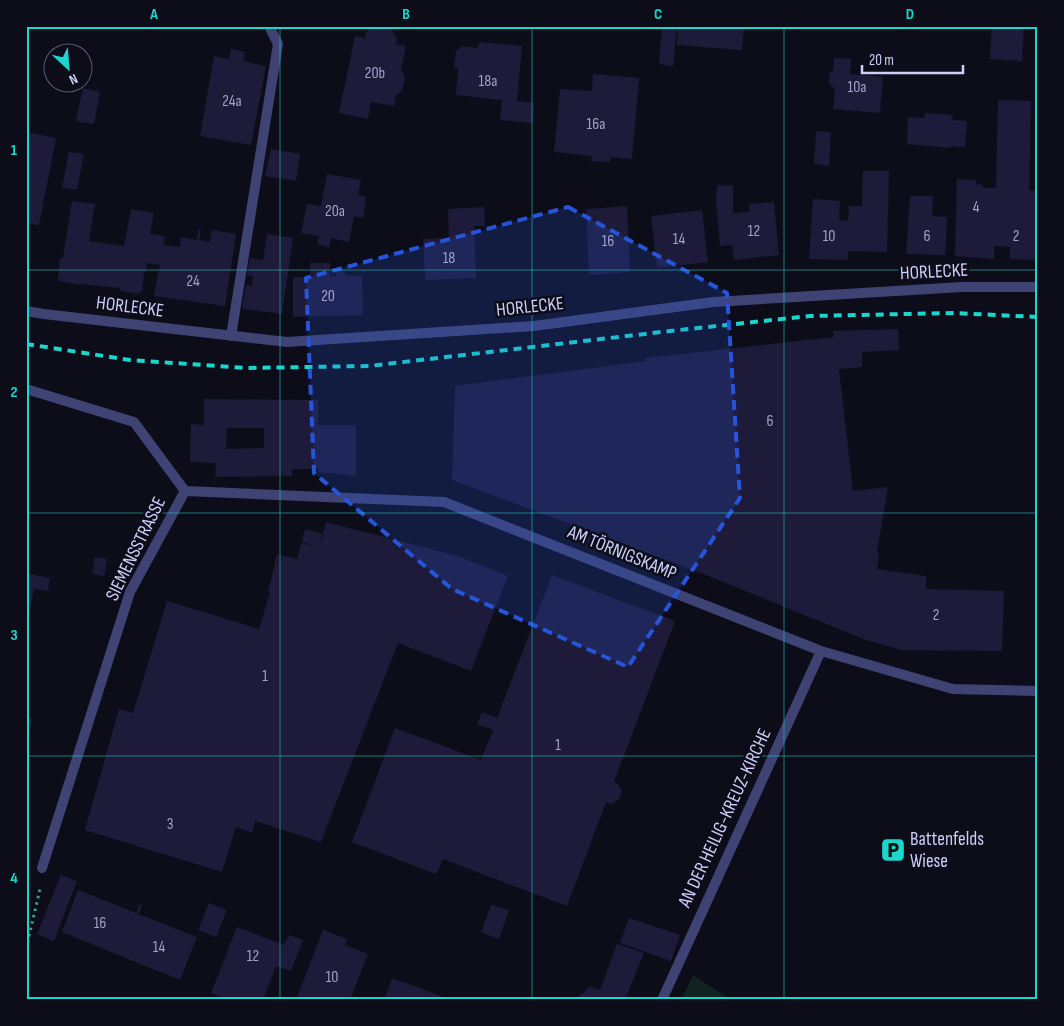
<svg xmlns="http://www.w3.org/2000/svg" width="1064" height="1026" font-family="'Sofia Sans Condensed',sans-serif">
<rect width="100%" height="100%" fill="#0d0d1a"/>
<!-- green -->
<path fill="#112320" d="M693 975 731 1000H681Z"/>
<!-- building -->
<path fill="#1d1b39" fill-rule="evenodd" d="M375 26 390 28 397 38 396 44 406 46 401 70 405 76 402 91 396 95 394 106 371 102 368 119 339 113 355 36 365 38 366 32Z
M662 26H677L673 66 659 64Z
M678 26H744L742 50 677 45Z
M992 26H1024L1022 61 990 59Z
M480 42 522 46 517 101 534 103 533 123 500 120 502 100 456 95 458 68H454L456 51 462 46 477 48Z
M231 49 245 52 243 61 266 66 251 145 200 136 214 56 229 59Z
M834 58 851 59 850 74 883 77 880 113 833 109 835 90 829 83 830 72H833Z
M593 74 639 78 632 159 611 157 610 162 591 161 592 156 554 152 560 89 592 91Z
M83 88 100 92 94 124 76 121Z
M998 100 1031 101 1029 190 1038 191V260L1010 259V247L994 246V259L955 256 957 179 976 180V184L983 185V188H996Z
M925 113 953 115 952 120 967 121 965 147 951 146V148L907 144 908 117 925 118Z
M816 131 831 132 829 166 814 164Z
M26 132 56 138 39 225 26 223Z
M271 149 300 154 296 181 265 176Z
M69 152 84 154 77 190 62 188Z
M863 171H889L887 252 848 251V260L809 259 813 199 840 201 839 220 848 221 849 206H862Z
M327 174 361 180 358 195 366 197 363 218 354 216 349 242 331 238 329 247 317 244 319 236 301 233 307 204 321 206Z
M717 185 733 186V213L749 212V204L774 202 779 255 734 260 732 245 720 246 716 201Z
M910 196H933L932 216 947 217 945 255 906 254Z
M72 201 95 204 89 241 124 246 131 209 154 213 150 234 165 236 163 245 180 247 181 237 197 240 199 229H201L199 240 210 242 212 230 236 234 225 306 154 296 160 265 147 263 146 272H144L142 292 140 291 139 294 120 291V288L80 284V285L58 281 60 259 63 257Z
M627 206 630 272 589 275 586 209Z
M484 207 485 226H474L476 278 425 280 423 239 449 238 448 209Z
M702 210 708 262 657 268 651 216Z
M267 234 293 238 282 314 242 309 246 285 252 286 253 276 247 275 250 258 263 260Z
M310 263H330L331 276H336L335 271H345V275L362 276 363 315 293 317V277H310Z
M898 329 899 350 862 352V367L839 369 853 491 888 487 877 552H879L877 569 926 576V589L1004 591 1002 651 902 650 866 640 696 571 452 480 455 386 646 361V358L834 337 833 331Z
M204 399 318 400V425H356V476L318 472V469H292V476L215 477 216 463 190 462 191 424 204 425ZM227 428H264V448L226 449Z
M326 522 458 556 508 576 471 671 398 643 321 842 255 821 252 833 236 827 222 872 85 830 119 709 133 713 167 601 259 629 270 592H268L277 554 297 559 301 543 316 546 302 542 305 529 322 534 320 547Z
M95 557 107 559 104 576 92 574Z
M26 573 50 578 48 591 34 589 27 626Z
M552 575 675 621 614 782 618 784 622 791 618 800 611 804 606 802 567 906 443 859 436 874 352 842 395 728 481 760 493 730 477 724 482 712 497 718Z
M26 718 32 719 27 745H26Z
M61 875 77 881 54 941 37 934Z
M78 890 136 913 140 904 142 906 138 914 197 937 180 980 62 932Z
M209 903 227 910 216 937 198 930Z
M491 905 509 910 499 939 481 932Z
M629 918 680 935 671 961 620 943Z
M237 927 284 945 289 935 303 940 291 971 276 966 263 1000H229L211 993Z
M323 930 347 939 345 945 368 954 350 1000H296Z
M617 944 644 953 625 1000H578L577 997 585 992 589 986 600 990Z
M392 978 441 996 439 1000H384Z"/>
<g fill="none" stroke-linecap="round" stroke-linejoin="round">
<!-- path -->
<path stroke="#3b9e8a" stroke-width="3" stroke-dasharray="2.5 4" stroke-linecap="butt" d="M26 949 40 889"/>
<!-- service -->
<path stroke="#3e4374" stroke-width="10" d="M231 336 278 44 269 26"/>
<!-- minor -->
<path stroke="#3e4374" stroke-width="10" d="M26 311 44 314 287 342 534 326 713 302 962 287H1038
M26 389 134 422 185 491
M185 491 444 502 821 651 953 689 1038 691
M42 868 130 592 185 491
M662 1000 821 651"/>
<!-- rail -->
<path stroke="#1bd6cd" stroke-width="4" stroke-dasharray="8 6" stroke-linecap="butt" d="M26 344 130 360 247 368 369 366 670 331 810 316 954 313 1038 317"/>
</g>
<!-- marked area -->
<path fill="#2654da" fill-opacity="0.2" stroke="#2654da" stroke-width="4" stroke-dasharray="10 6" stroke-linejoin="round" d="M568 207 727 293 740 498 628 667 452 589 314 473 306 278Z"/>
<!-- grid -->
<path fill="none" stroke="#1bd6cd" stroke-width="1" stroke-opacity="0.55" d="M280 26V1000M532 26V1000M784 26V1000M26 270H1038M26 513H1038M26 756H1038"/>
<!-- icons -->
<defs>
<symbol id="parking-square" viewBox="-11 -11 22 22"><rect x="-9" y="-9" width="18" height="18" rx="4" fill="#1bd6cd" stroke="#0d0d1a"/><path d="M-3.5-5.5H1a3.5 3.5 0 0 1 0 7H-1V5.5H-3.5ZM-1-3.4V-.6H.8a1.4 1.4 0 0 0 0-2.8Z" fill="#111"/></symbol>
</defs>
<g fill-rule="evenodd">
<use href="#parking-square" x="879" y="836" width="28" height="28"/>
</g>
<g text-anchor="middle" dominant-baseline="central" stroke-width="5" stroke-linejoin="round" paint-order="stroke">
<!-- number labels -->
<g font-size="16" fill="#a1a1c9">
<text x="375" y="73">20b</text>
<text x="488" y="81">18a</text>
<text x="857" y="87">10a</text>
<text x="232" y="101">24a</text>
<text x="596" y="124">16a</text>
<text x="976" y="207">4</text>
<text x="335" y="211">20a</text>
<text x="754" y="231">12</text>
<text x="829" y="236">10</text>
<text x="927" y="236">6</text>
<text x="1016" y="236">2</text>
<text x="679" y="239">14</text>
<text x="608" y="241">16</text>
<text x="449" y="258">18</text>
<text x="193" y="281">24</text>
<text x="328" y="296">20</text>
<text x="770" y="421">6</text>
<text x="936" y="615">2</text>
<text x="265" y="676">1</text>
<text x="558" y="745">1</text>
<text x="170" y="824">3</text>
<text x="100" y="923">16</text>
<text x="159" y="947">14</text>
<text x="253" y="956">12</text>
<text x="332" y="977">10</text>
</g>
<!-- street labels -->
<g font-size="19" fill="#cdcef9" stroke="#0d0d1a">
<text transform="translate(934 272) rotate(-3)">HORLECKE</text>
<text transform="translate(130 307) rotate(7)">HORLECKE</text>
<text transform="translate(530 307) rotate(-6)">HORLECKE</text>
<text transform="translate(136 549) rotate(-64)">SIEMENSSTRASSE</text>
<text transform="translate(622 553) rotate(22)">AM TÖRNIGSKAMP</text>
<text transform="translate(725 818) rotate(-65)">AN DER HEILIG-KREUZ-KIRCHE</text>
</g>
<!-- poi labels -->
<g font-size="19" fill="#cdcef9" stroke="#0d0d1a" text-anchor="start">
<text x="910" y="839">Battenfelds<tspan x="910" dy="22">Wiese</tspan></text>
</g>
</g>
<!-- border -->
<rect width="1064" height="1026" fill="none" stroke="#0d0d1a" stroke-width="55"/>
<!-- north arrow -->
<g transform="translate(68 68) rotate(154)"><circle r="24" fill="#0d0d1a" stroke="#5a5a73"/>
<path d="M0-4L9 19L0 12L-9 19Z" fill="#1bd6cd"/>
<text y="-8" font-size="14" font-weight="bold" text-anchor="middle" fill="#cdcef9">N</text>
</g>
<!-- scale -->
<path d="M862 65v8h101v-8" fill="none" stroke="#cdcef9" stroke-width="2.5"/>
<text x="869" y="65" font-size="15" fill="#cdcef9" stroke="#0d0d1a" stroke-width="4" paint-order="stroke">20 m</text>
<rect x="28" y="28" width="1008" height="970" fill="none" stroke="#1bd6cd" stroke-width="2"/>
<g font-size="16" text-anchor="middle" font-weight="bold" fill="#1bd6cd">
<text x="154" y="19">A</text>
<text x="406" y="19">B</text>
<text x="658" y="19">C</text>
<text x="910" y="19">D</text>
<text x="14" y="155">1</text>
<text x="14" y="397">2</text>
<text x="14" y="640">3</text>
<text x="14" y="883">4</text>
</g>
</svg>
